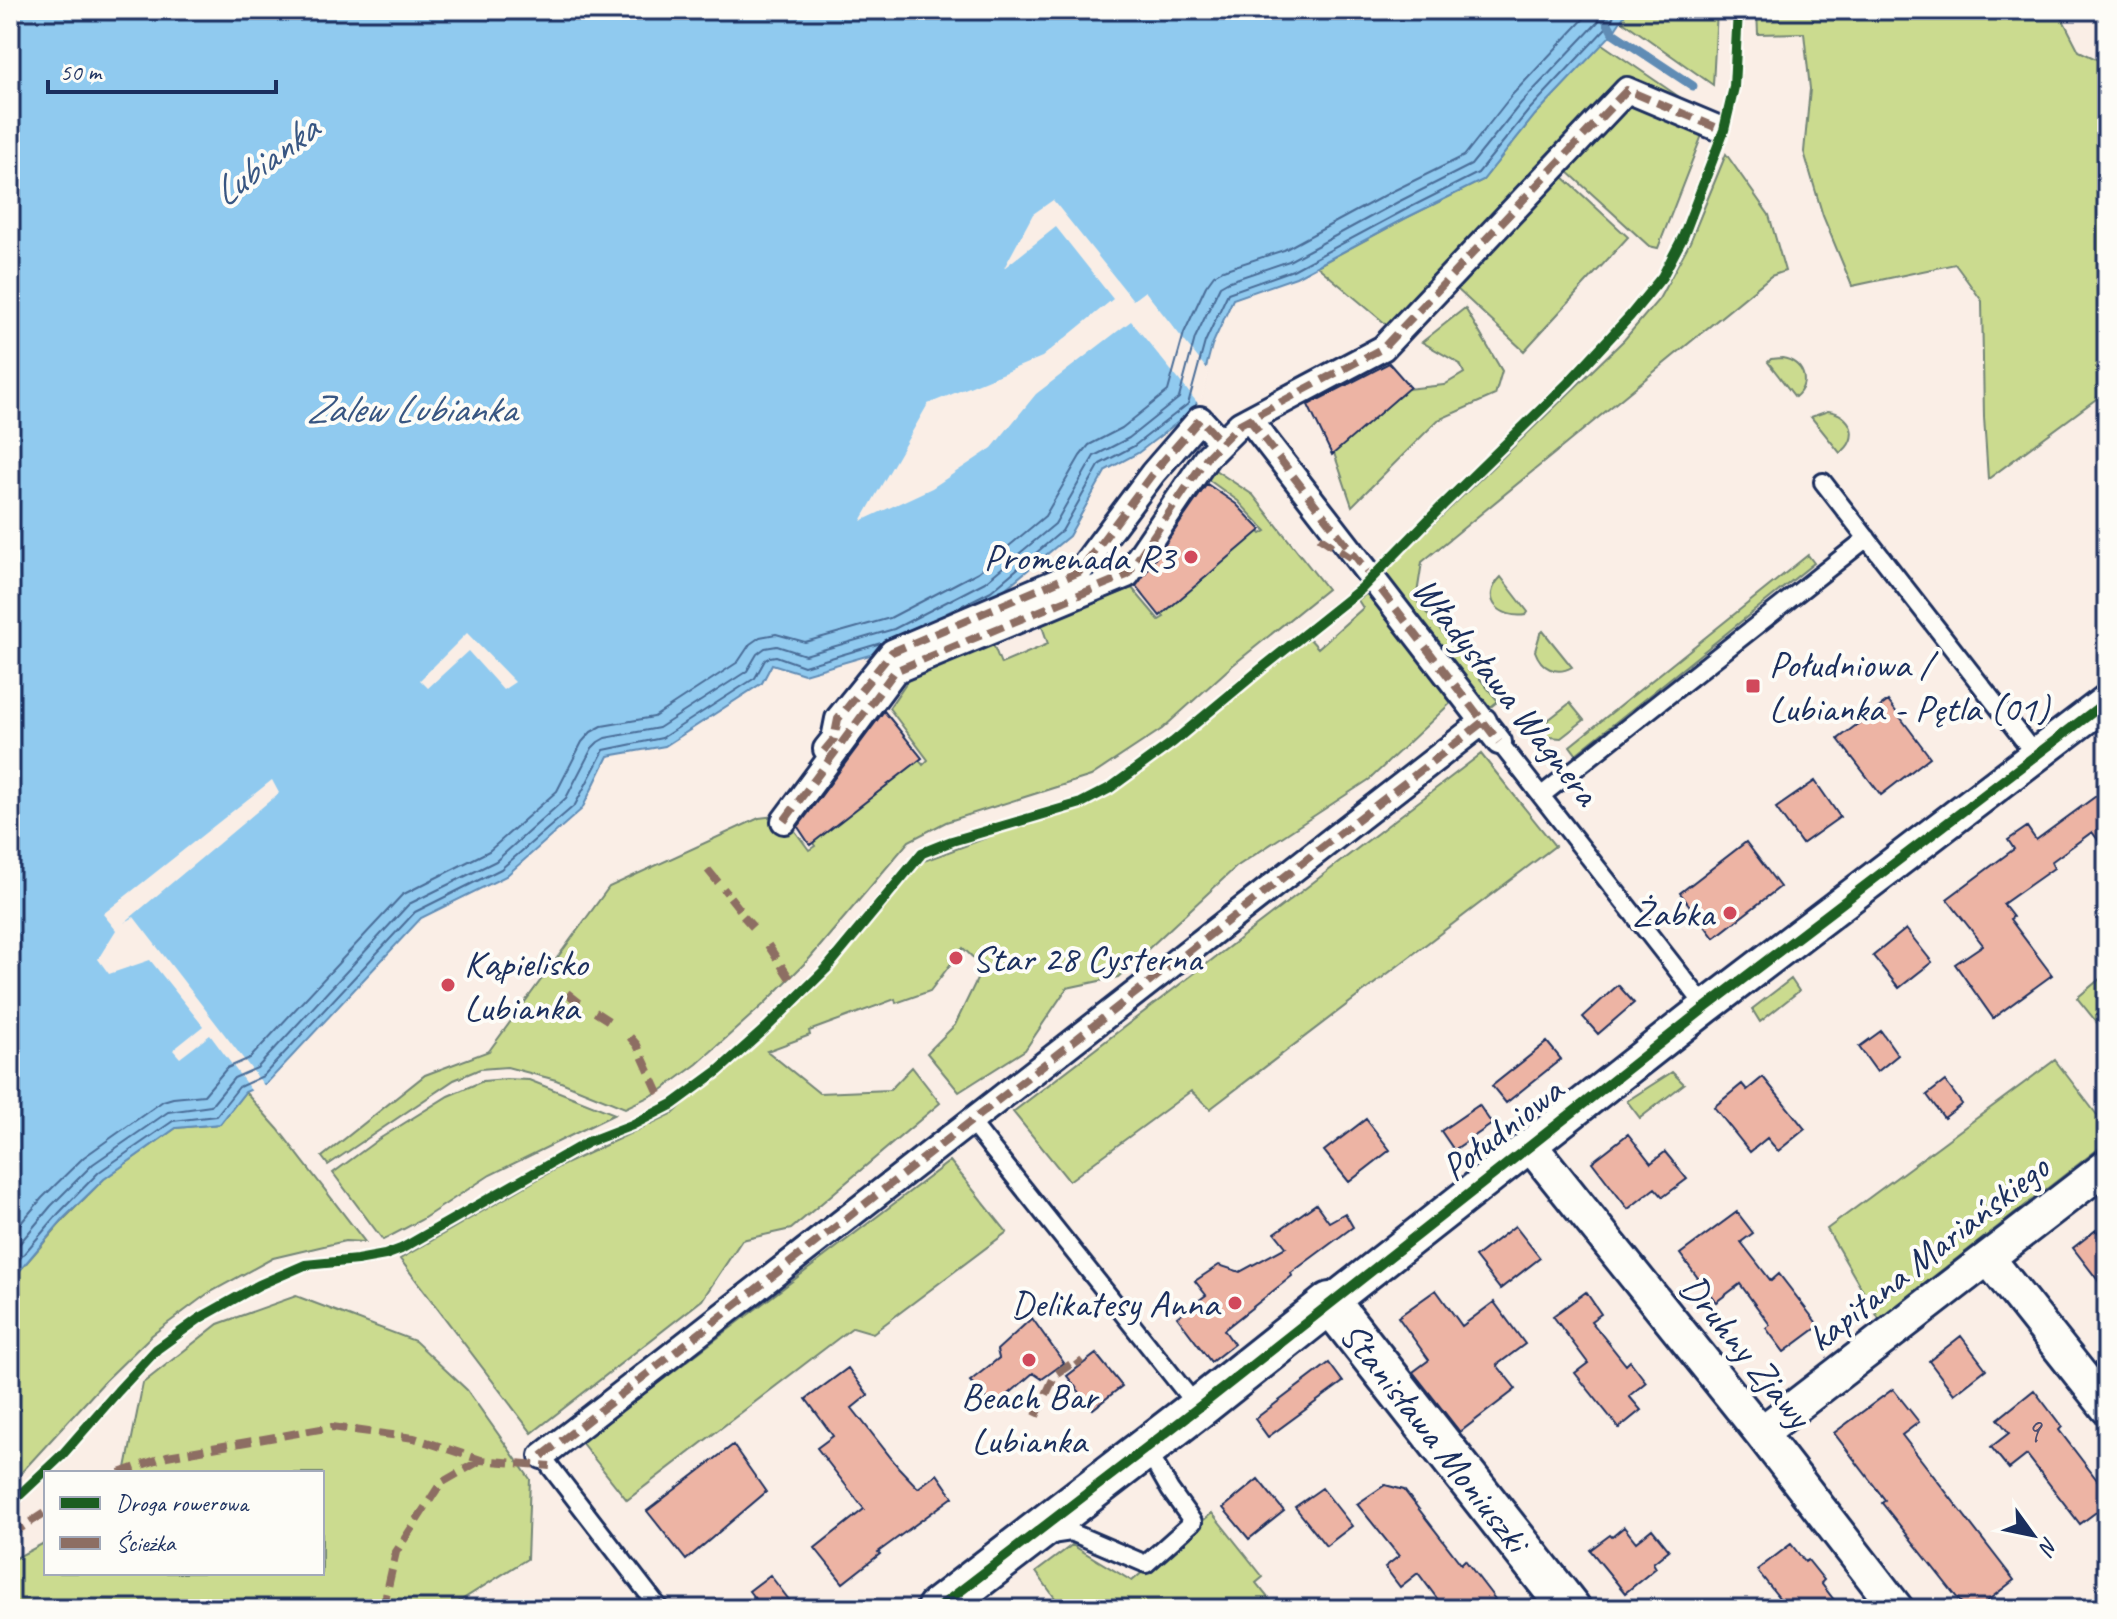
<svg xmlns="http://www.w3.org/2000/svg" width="2117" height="1619" font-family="Caveat,sans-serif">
<rect width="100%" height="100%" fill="#faeee6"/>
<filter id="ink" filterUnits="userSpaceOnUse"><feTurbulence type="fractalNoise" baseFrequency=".0125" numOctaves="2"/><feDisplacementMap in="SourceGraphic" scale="16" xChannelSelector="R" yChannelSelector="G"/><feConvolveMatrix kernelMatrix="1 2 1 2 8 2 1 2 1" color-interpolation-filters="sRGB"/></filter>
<g filter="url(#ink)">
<!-- green -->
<path fill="#cbdb8f" stroke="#738576" stroke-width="2" d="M1627 10H1717L1713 85 1621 20Z
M1757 10H2058L2079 51 2107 64V391L1988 479 1984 417 1982 301 1955 264 1852 286 1823 216 1804 152 1810 89 1804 33 1758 34Z
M1602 44 1694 107 1622 80 1387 325 1317 266 1406 218 1483 180 1535 115Z
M1629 103 1702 135 1658 248 1649 246 1567 171Z
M1726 154 1769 215 1785 271 1771 276 1422 562 1416 600 1498 701 1488 709 1384 572 1624 340 1659 299 1690 242Z
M1562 176 1628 237 1524 351 1457 289Z
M1465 308 1502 371 1495 395 1438 420 1352 506 1334 453 1407 389 1444 385 1464 373 1460 364 1422 342Z
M1782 358C1803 361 1812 383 1795 397L1768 362 1771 359Z
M1828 411C1852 414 1861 439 1840 453L1811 417Z
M1212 468 1253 495 1327 589 1233 665 1162 729 1091 776 946 822 909 841 810 958 764 1004 697 1064 659 1092 625 1108 556 1080 507 1067 480 1069 454 1080 328 1165 322 1157 425 1075 489 1051 609 887 759 818 775 816 792 827 809 850 815 846 801 824 883 717 923 765 928 760 889 708 910 677 993 644 1001 664 1048 644 1041 623 1132 588 1159 620 1164 617 1137 583 1203 485 1235 506 1261 534 1266 531 1238 501 1206 478Z
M1808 555 1814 563 1576 754 1570 746Z
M1501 577 1528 612 1526 615C1500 619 1479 599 1501 577Z
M1368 593 1455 699 1370 779 1236 867 1118 977 1067 988 1025 1050 959 1092 927 1053 955 1025 983 967 963 948 930 991 896 1003 895 999 809 1031 810 1035 767 1051 819 1093 890 1090 912 1067 940 1103 791 1229 742 1240 702 1300 532 1433 400 1259 559 1167 674 1113 737 1054 921 862 1081 803 1280 662 1309 638 1318 648 1363 608 1358 600Z
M1543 631 1572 667C1556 676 1541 668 1535 651L1540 634Z
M1570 703 1584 720 1561 738 1537 736 1534 731Z
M1481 754 1555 846 1210 1109 1191 1091 1069 1181 1013 1112Z
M2107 973V1035L2077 998Z
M1791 979 1799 991 1760 1022 1752 1009Z
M2055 1060 2107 1128V1142L1879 1319 1827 1229Z
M1672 1072 1684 1084 1640 1118 1627 1101Z
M506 1079 529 1080 615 1114 490 1175 421 1220 383 1240 333 1173 379 1139 448 1096 483 1081Z
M245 1092 278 1129 365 1242 345 1241 273 1258 207 1294 152 1335 106 1380 20 1474 10 1481V1282L65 1218 104 1179 176 1128 220 1124Z
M950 1161 1007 1232 873 1333 853 1327 627 1500 581 1442Z
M296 1296 415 1341 467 1390 530 1479 527 1559 447 1609H10V1561L46 1542V1573H322V1473H125L143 1383 218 1324Z
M1212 1513 1263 1577 1256 1583 1277 1609H1063L1036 1572 1072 1545 1132 1581Z"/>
<!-- water -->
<path fill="#90caef" stroke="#618cb5" stroke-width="2" d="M10 10H1628L1613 33 1535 115 1483 180 1406 218 1296 277 1233 299 1212 345 1195 409 1138 453 1106 470 1069 536 995 597 901 646 804 674 772 664 762 683 665 746 608 756 582 809 506 876 421 918 267 1083 245 1092 220 1124 176 1128 104 1179 64 1218 10 1282Z"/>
<!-- pier -->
<path fill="#faeee6" d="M1053 200 1133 300 1145 291 1209 372 1200 406 1131 321 1036 394 992 448 932 488 861 521 928 404 1042 357 1113 299 1056 227 1004 268 1033 214Z
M467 633 515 682 503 690 468 651 428 688 420 680Z
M272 780 279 793 124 923 134 917 266 1088 253 1093 210 1035 180 1058 173 1050 203 1026 150 960 109 974 98 959 116 930 103 914Z"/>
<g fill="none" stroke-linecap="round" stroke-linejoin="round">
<!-- shore -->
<path stroke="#4a6d98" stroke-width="2" d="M947 613 991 591 1062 531 1100 464 1134 446 1188 404 1205 342 1228 293 1293 270 1403 211 1478 173 1529 110 1606 28 1618 10
M10 1236 42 1198 84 1157 163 1101 173 1098 204 1095 227 1068 250 1058 402 895 489 851 557 791 582 742 591 732 602 726 654 717 738 662 750 644 760 637 776 634 805 642 890 618 978 572 1045 516 1080 456 1089 445 1122 428 1168 391 1184 333 1206 286 1214 275 1223 270 1284 250 1393 191 1464 156 1512 95 1592 10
M10 1255 51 1206 93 1164 168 1112 211 1106 234 1078 257 1068 409 904 496 861 566 798 592 748 598 742 605 738 659 728 747 671 757 654 765 648 777 646 805 655 894 629 985 582 1055 524 1094 456 1129 438 1179 398 1195 338 1220 286 1227 282 1289 261 1398 202 1471 165 1521 103 1598 22 1606 10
M10 1270 59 1213 99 1172 173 1121 216 1116 239 1087 263 1076 415 912 501 869 575 805 604 750 662 738 755 678 765 660 770 657 776 656 804 666 881 643"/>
<!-- stream -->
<path stroke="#618cb5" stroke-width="9" d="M1601 10 1613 33 1693 86"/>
</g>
<!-- building -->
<path fill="#edb4a4" stroke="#1b2f5e" stroke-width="2" d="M1389 363 1410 387 1332 455 1308 405Z
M1207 484 1236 504 1261 530 1160 616 1136 586Z
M1888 701 1930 757 1881 795 1838 739Z
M884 711 922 758 810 845 798 827Z
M1815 781 1840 817 1802 844 1776 808Z
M2107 788V852L2092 832 2051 862 2054 868 2003 904 2013 917 2010 919 2052 975 1993 1018 1955 964 1983 945 1947 899 2014 849 2008 840 2027 827 2036 840Z
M1746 842 1780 887 1714 938 1680 893Z
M1906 929 1932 962 1899 988 1873 956Z
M1618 985 1634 1003 1598 1034 1583 1017Z
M1881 1031 1898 1055 1877 1072 1859 1047Z
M1547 1042 1561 1059 1506 1103 1492 1086Z
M1763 1077 1805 1129 1778 1151 1767 1138 1750 1152 1714 1107 1742 1084 1747 1090Z
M1945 1081 1962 1104 1944 1118 1927 1095Z
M1479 1105 1492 1124 1454 1150 1441 1131Z
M1366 1119 1390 1150 1349 1182 1324 1151Z
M1628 1134 1651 1163 1665 1152 1687 1179 1663 1197 1655 1188 1628 1209 1592 1162Z
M1316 1204 1329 1222 1345 1213 1353 1227 1291 1273 1292 1276 1224 1330 1234 1344 1211 1362 1177 1317 1206 1295 1195 1281 1219 1265 1240 1272 1286 1247 1275 1233Z
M1737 1212 1753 1233 1741 1242 1771 1281 1779 1274 1819 1326 1784 1352 1766 1328 1770 1325 1740 1284 1716 1302 1680 1254Z
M1515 1226 1540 1258 1500 1289 1475 1257Z
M2096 1230 2107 1244V1292L2073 1248Z
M1436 1290 1462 1326 1494 1302 1525 1344 1497 1365 1516 1389 1460 1432 1413 1372 1429 1360 1398 1317Z
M1586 1292 1601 1314 1591 1321 1626 1365 1630 1361 1646 1382 1629 1396 1641 1410 1619 1428 1575 1373 1588 1363 1553 1316Z
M1032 1318 1064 1363 1042 1379 1033 1373 994 1407 970 1381 999 1358 997 1350Z
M1961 1336 1986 1369 1954 1394 1929 1361Z
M1096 1354 1122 1386 1093 1409 1067 1376Z
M1329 1363 1343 1382 1268 1437 1255 1419Z
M848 1368 868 1395 852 1408 899 1468 918 1488 937 1474 953 1497 878 1552 880 1554 843 1583 815 1548 864 1509 817 1448 833 1436 806 1399Z
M1893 1389 1919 1422 1902 1435 2014 1580 1977 1609H1966L1882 1503 1885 1500 1834 1433Z
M2034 1390 2062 1427 2059 1430 2107 1493V1504L2080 1524 2027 1455 2009 1469 1991 1447 2009 1433 1998 1419Z
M733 1445 766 1492 686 1560 647 1511Z
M1258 1479 1284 1511 1249 1539 1223 1508Z
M1385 1485 1404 1490 1461 1564 1465 1560 1495 1599 1482 1609H1445L1418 1573 1400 1587 1385 1567 1399 1556 1357 1504Z
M1322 1488 1352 1526 1326 1546 1295 1507Z
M1624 1527 1636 1542 1652 1529 1669 1550 1653 1563 1656 1568 1625 1593 1590 1550 1610 1535 1612 1537Z
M1791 1544 1805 1562 1808 1560 1824 1580 1821 1583 1841 1609H1788L1757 1570Z
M770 1575 796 1609H763L749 1591Z"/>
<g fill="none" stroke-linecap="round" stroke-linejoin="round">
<defs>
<path id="service" d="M1823 482 2036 756
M1499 742 1706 1007
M1542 795 1867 538
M970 1121 1198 1408
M542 1456 660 1609
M1051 1535 1071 1532 1146 1564 1193 1522 1170 1490 1146 1448"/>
<path id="pedestrian" d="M1249 419 1499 742
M826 749 834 739 838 719 892 652 1079 572 1153 473 1200 419 1221 442
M784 821 895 671 1127 575 1207 457 1240 424 1383 348 1627 90 1715 127
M542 1456 1484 721"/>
<path id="minor" d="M1530 1145 1761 1433 1897 1609
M1988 1258 2107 1408
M1330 1303 1706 1007 2107 701
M1761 1433 2107 1166"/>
<g id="tertiary">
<path id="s1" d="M937 1609 1198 1408 1330 1303 1570 1609"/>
</g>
</defs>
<!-- service casing -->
<use href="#service" stroke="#1b2f5e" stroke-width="22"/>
<!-- pedestrian casing -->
<use href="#pedestrian" stroke="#1b2f5e" stroke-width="30"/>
<!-- minor casing -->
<use href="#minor" stroke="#1b2f5e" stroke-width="38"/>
<!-- tertiary casing -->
<use href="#tertiary" stroke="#1b2f5e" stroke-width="46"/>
<!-- service -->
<use href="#service" stroke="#fdfcf7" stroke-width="16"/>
<!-- pedestrian -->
<use href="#pedestrian" stroke="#fdfcf7" stroke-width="24"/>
<!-- minor -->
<use href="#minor" stroke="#fdfcf7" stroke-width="32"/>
<!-- tertiary -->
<use href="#tertiary" stroke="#fdfcf7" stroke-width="40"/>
<!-- quiet -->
<path stroke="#8d6e63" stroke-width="8" stroke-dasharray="16 8" stroke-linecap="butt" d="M1249 419 1499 742
M1319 537 1351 558
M824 751 834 739 838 719 892 652 1079 572 1153 473 1200 419 1221 442
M784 821 895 671 1127 575 1207 457 1240 424 1383 348 1627 90 1715 127
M708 870 727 893
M730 897 741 911
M743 916 753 927
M768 945 794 985
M567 993 581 1004
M595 1012 614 1024
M630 1037 637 1045 661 1098
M1036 1416 1055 1375 1077 1360 1081 1365
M542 1456 1484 721
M120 1473 167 1456 332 1427 414 1438 481 1460 550 1466
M10 1535 46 1512
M383 1609 396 1552 441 1483 481 1460"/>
<defs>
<path id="cycleway" d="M10 1504 62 1455 118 1391 157 1349 200 1318 259 1285 305 1265 357 1260 385 1255 401 1249 588 1142 632 1125 673 1104 718 1071 765 1029 826 969 922 853 952 841 1081 803 1110 788 1173 742 1262 668 1361 589 1443 505 1568 383 1630 316 1662 277 1683 237 1724 130 1734 87 1738 10
M937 1609 1198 1408 1706 1007 2107 701"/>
</defs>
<!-- cycleway casing -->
<use href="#cycleway" stroke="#fdfcf7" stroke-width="15"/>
<!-- cycleway -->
<use href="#cycleway" stroke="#1b5e20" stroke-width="10"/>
</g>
</g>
<!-- markers -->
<g fill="#d1495b" stroke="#fdfcf7" stroke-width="3">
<circle cx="1191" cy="557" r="8"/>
<rect x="1745" y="678" width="16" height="16" rx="4"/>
<circle cx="1730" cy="913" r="8"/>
<circle cx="956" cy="958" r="8"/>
<circle cx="448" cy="985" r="8"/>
<circle cx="1235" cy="1303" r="8"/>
<circle cx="1029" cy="1360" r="8"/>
</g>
<g text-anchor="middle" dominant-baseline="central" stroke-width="8" stroke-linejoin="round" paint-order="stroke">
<!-- number labels -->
<g font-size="34" fill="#505070">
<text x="2033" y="1430">9</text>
</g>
<!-- poi labels -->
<g font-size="38" fill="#1b2f5e" stroke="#fdfcf7" text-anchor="end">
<text x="1175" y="557">Promenada R3</text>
<text x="1769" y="664" text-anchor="start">Południowa /<tspan x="1769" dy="44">Lubianka - Pętla (01)</tspan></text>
<text x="1714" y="913">Żabka</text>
<text x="972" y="958" text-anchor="start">Star 28 Cysterna</text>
<text x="464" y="963" text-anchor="start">Kąpielisko<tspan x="464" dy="44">Lubianka</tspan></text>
<text x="1219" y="1303">Delikatesy Anna</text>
<text x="1029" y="1396" text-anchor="middle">Beach Bar<tspan x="1029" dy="44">Lubianka</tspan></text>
</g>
<!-- street labels -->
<g font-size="38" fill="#1b2f5e" stroke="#fdfcf7">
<text transform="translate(1506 691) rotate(52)">Władysława Wagnera</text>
<text transform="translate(1502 1129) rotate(-38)">Południowa</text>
<text transform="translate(1928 1253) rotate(-38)">kapitana Mariańskiego</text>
<text transform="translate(1746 1351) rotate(51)">Druhny Zjawy</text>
<text stroke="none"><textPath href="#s1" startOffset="668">Stanisława Moniuszki</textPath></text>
</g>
<!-- water labels -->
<g font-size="40" font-style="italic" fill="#385682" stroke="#fdfcf7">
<text transform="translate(265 161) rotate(-37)">Lubianka</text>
<text x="411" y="409">Zalew Lubianka</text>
</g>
</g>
<!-- margin -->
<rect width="2117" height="1619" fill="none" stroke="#fdfcf7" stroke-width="40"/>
<rect x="20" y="20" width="2077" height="1579" fill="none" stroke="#1b2f5e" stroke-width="3" filter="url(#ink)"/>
<!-- legend -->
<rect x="44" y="1471" width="280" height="104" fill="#fdfcf7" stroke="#a3aaba" stroke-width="2"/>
<rect x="60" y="1497" width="40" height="12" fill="#1b5e20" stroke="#a3aaba" stroke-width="2"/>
<text x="116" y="1511" font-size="24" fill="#1b2f5e">Droga rowerowa</text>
<rect x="60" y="1537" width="40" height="12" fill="#8d6e63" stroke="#a3aaba" stroke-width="2"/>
<text x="116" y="1551" font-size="24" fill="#1b2f5e">Ścieżka</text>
<!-- north arrow -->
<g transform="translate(2033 1535) rotate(123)" stroke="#fdfcf7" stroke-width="6" paint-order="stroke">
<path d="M0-6L14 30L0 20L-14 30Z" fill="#1b2f5e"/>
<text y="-12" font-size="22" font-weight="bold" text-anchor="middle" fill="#1b2f5e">N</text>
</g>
<!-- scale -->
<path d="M48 80v12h228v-12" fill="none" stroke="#1b2f5e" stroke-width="4"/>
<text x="60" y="80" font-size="24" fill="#1b2f5e" stroke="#fdfcf7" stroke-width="6" paint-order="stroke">50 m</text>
</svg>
